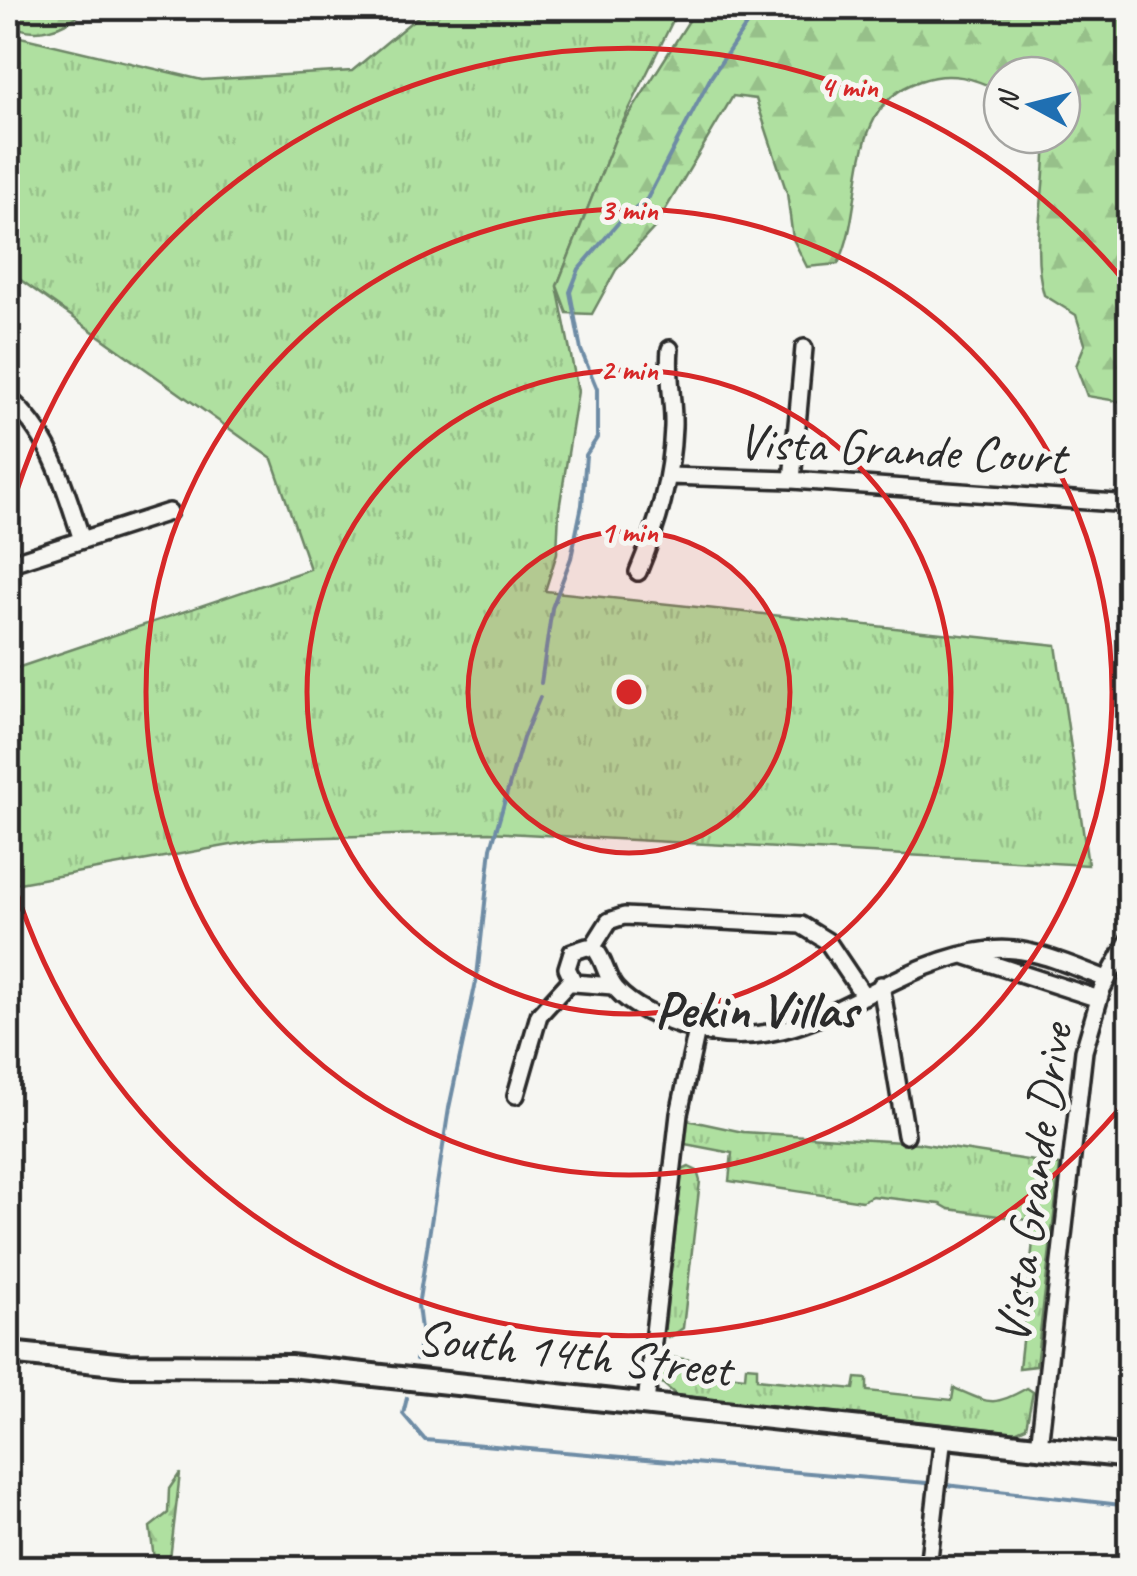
<svg xmlns="http://www.w3.org/2000/svg" width="1137" height="1576" font-family="Caveat,sans-serif">
<defs>
<pattern id="grass-tufts" width="24" height="20" patternUnits="userSpaceOnUse" patternTransform="scale(2.5)"><rect width="24" height="20" fill="#afe0a0"/><path d="M3 7l-1-3M5 7V3M7 7l1-3M15 17l-1-3M17 17v-4M19 17l1-3" fill="none" stroke="#97c08a"/></pattern>
<pattern id="forest-firs" width="22" height="20" patternUnits="userSpaceOnUse" patternTransform="scale(2.5)"><rect width="22" height="20" fill="#afe0a0"/><path d="M5 1l3.5 6h-7zM16 11l3.5 6h-7z" fill="#97c08a"/></pattern>
</defs>
<rect width="100%" height="100%" fill="#f6f6f2"/>
<filter id="ink" filterUnits="userSpaceOnUse"><feTurbulence type="fractalNoise" baseFrequency=".01" numOctaves="2"/><feDisplacementMap in="SourceGraphic" scale="20" xChannelSelector="R" yChannelSelector="G"/><feConvolveMatrix kernelMatrix="1 2 1 2 8 2 1 2 1" color-interpolation-filters="sRGB"/></filter>
<g filter="url(#ink)">
<!-- grass -->
<path fill="url(#grass-tufts)" stroke="#6d8666" stroke-width="2.5" d="M428 8H679L617 134 557 286 578 391 559 510 557 553 545 591 1056 645 1088 865 489 832 264 839 8 885V671L310 569 272 459 8 271V34L202 80 352 71Z
M687 1120 743 1132 918 1143 1060 1165 1036 1366 1019 1368 1033 1242 1027 1220 949 1209 940 1204 872 1196 862 1201 729 1181 732 1153 685 1144Z
M689 1167 697 1171 700 1181 683 1328 669 1338 664 1334 682 1170Z
M667 1357 702 1361V1372L745 1377 746 1366 757 1367V1379L854 1389 856 1378 867 1379V1391L952 1400 954 1388C989 1403 992 1408 1027 1388L1033 1392 1026 1427 1015 1432 676 1395 660 1381 661 1360Z"/>
<!-- forest -->
<path fill="url(#forest-firs)" stroke="#6d8666" stroke-width="2.5" d="M8 8H85L86 9C66 28 32 40 8 22Z
M697 8H1129V403L1087 396 1076 366 1085 344 1076 315 1044 295C1029 243 1048 189 1045 135H1062V75H1002V92C975 78 950 70 920 81 842 106 868 205 838 264L807 267 793 239 787 193 756 99 733 96 655 227 616 270 592 314 567 313 557 286 617 134Z
M180 1473 169 1568H155L150 1527 168 1513 169 1489Z"/>
<g fill="none" stroke-linecap="round" stroke-linejoin="round">
<!-- stream -->
<path stroke="#6e8ca5" stroke-width="4" d="M541 683 552 608 571 558 582 505 586 455 597 438V389L581 350 570 292 579 269 619 222 647 199 711 77 758 8
M416 1360 422 1337 418 1306 449 1108 477 977 491 848 523 738 540 697
M407 1398 403 1414 425 1440 927 1483
M946 1485 1130 1506"/>
<defs>
<path id="minor" d="M8 398C51 434 65 488 82 540
M669 476 792 480 1130 504
M792 480 804 348
M8 564 169 512
M638 572C658 524 671 480 673 427 674 401 667 376 670 349
M592 948 609 921 624 916 801 925 827 941 864 996
M967 956 1099 999
M881 985 906 1135
M613 986 574 983 567 968 572 952 587 947 595 949C605 961 606 978 616 989 633 1008 659 1018 682 1026 807 1067 874 963 990 950 1029 945 1071 966 1107 979
M516 1095 539 1015 572 979
M646 1403 679 1114 697 1030
M1039 1447 1084 1051 1102 989 1130 938
M928 1568 943 1436"/>
<path id="major" d="M8 1353 126 1365 290 1366 1130 1457"/>
</defs>
<!-- minor casing -->
<use href="#minor" stroke="#2b2b2b" stroke-width="22"/>
<!-- major casing -->
<use href="#major" stroke="#2b2b2b" stroke-width="28"/>
<!-- minor -->
<use href="#minor" stroke="#f6f6f2" stroke-width="15"/>
<!-- major -->
<use href="#major" stroke="#f6f6f2" stroke-width="20"/>
</g>
</g>
<!-- distance rings -->
<circle cx="629" cy="692" r="161" fill="#d62828" fill-opacity=".12"/>
<g fill="none" stroke="#d62828" stroke-width="5">
<circle cx="629" cy="692" r="161"/>
<circle cx="629" cy="692" r="322"/>
<circle cx="629" cy="692" r="483"/>
<path d="M1129 1097A644 644 0 0 1 8 864M8 520A644 644 0 0 1 1129 287"/>
</g>
<g text-anchor="middle" dominant-baseline="central" stroke-width="10" stroke-linejoin="round" paint-order="stroke">
<!-- street labels -->
<g font-size="50" fill="#2b2b2b" stroke="#f6f6f2">
<text transform="translate(902 449) rotate(3)">Vista Grande Court</text>
<text transform="translate(1033 1184) rotate(-82)">Vista Grande Drive</text>
<text transform="translate(574 1353) rotate(6)">South 14th Street</text>
</g>
<!-- neighbourhood labels -->
<g font-size="52" font-weight="bold" fill="#2b2b2b" stroke="#f6f6f2">
<text x="756" y="1010">Pekin Villas</text>
</g>
</g>
<circle cx="629" cy="692" r="15" fill="#d62828" stroke="#f6f6f2" stroke-width="5"/>
<g font-size="30" text-anchor="middle" font-weight="bold" fill="#d62828" stroke="#f6f6f2" stroke-width="10" stroke-linejoin="round" paint-order="stroke">
<text x="849" y="97">4 min</text>
<text x="629" y="220">3 min</text>
<text x="629" y="380">2 min</text>
<text x="629" y="542">1 min</text>
</g>
<!-- margin -->
<rect width="1137" height="1576" fill="none" stroke="#f6f6f2" stroke-width="40"/>
<rect x="20" y="20" width="1097" height="1536" fill="none" stroke="#2b2b2b" stroke-width="4" filter="url(#ink)"/>
<!-- north arrow -->
<g transform="translate(1032 105) rotate(277)"><circle r="48" fill="#f6f6f2" stroke="#a5a5a2" stroke-width="2.5"/>
<path d="M0-8L18 38L0 25L-18 38Z" fill="#1f6fb2"/>
<text y="-15" font-size="28" font-weight="bold" text-anchor="middle" fill="#2b2b2b">N</text>
</g>
</svg>
